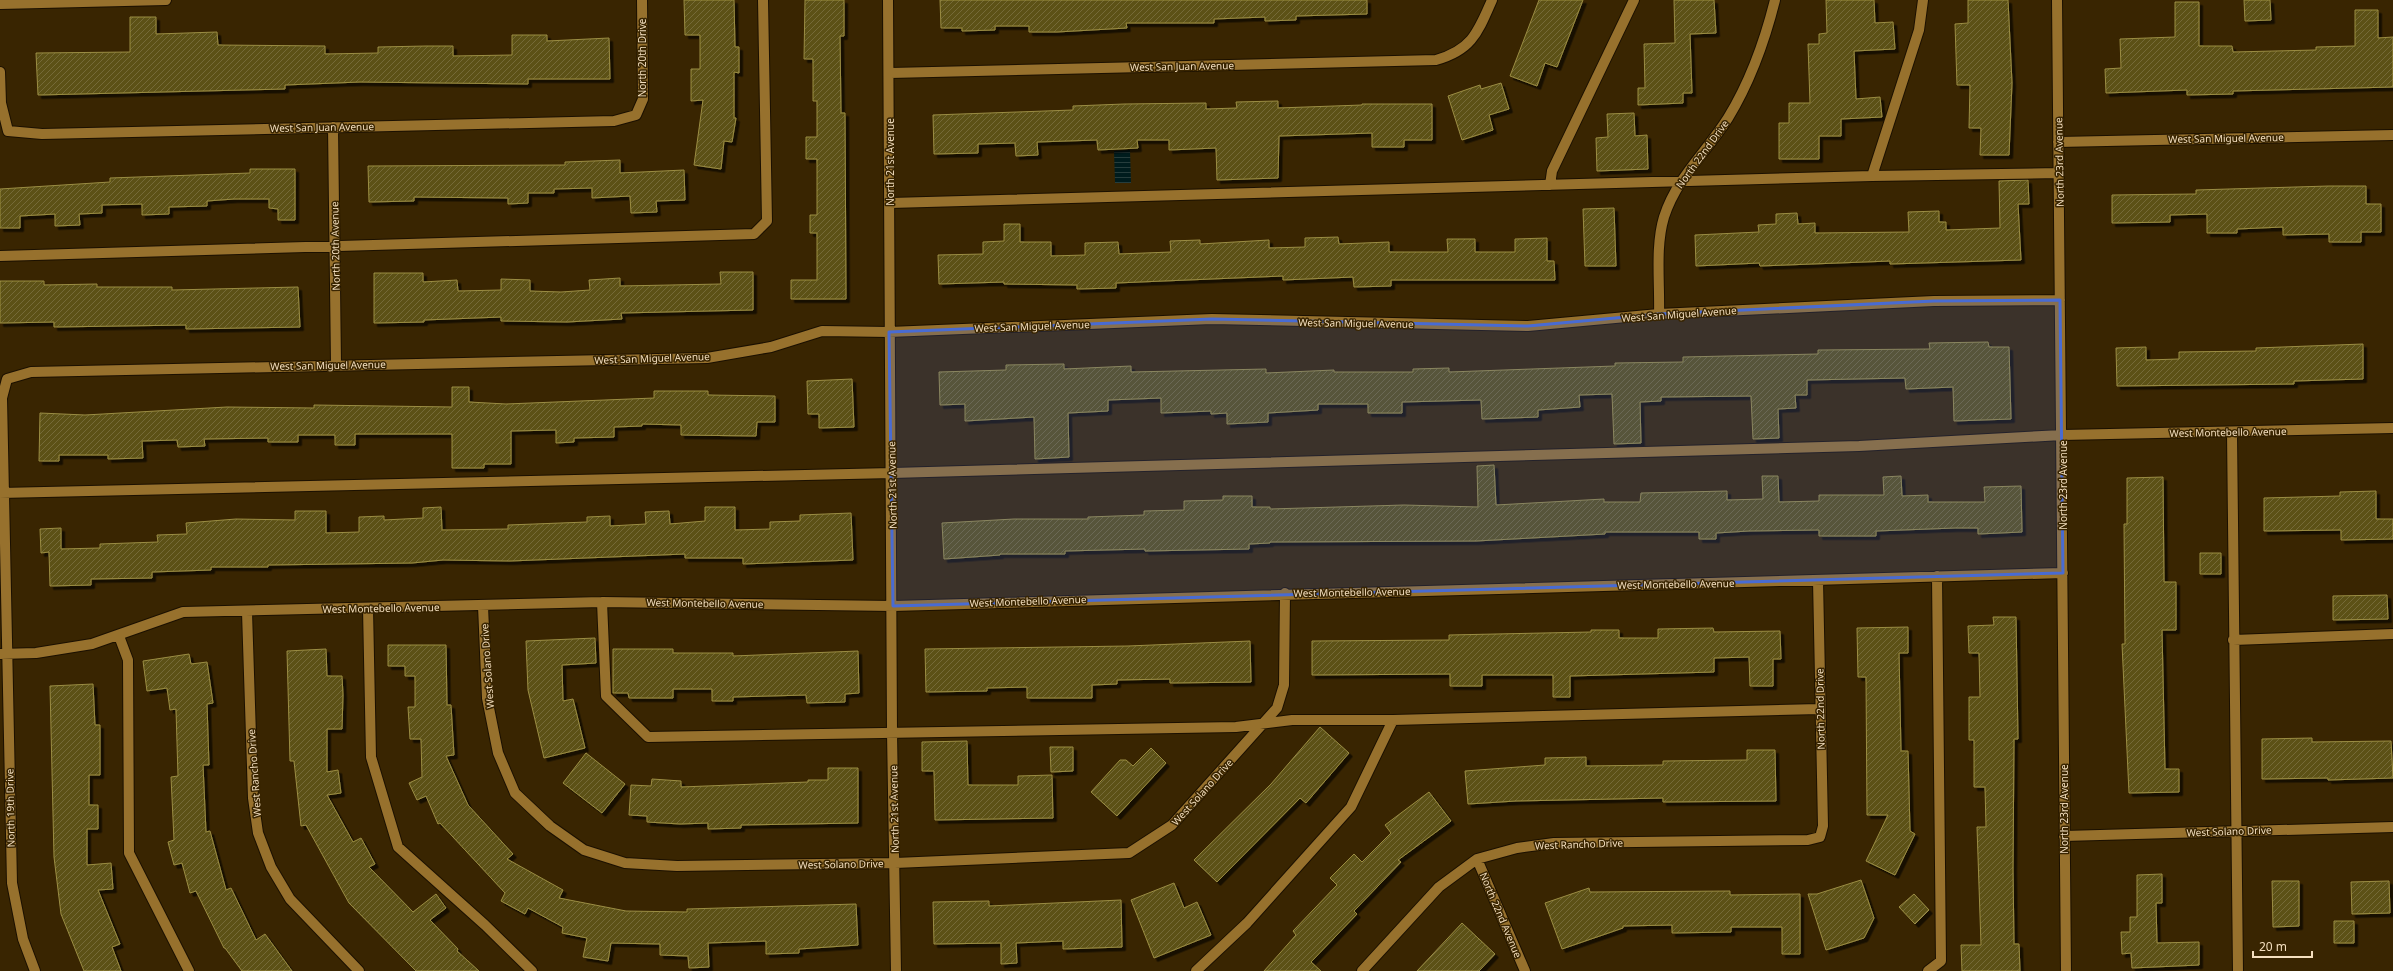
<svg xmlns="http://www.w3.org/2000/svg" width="2393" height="971" font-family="'Noto Sans',sans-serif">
<defs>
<pattern id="water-rules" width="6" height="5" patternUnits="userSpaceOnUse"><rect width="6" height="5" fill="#001c1d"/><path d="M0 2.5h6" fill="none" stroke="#263d3c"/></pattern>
<pattern id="building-hatch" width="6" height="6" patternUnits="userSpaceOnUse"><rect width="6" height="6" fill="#5c5117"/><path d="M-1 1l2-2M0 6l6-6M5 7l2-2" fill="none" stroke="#746a37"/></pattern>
<filter id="shadow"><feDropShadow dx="3.5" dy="3.5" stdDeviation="0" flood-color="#0009"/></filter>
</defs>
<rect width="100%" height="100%" fill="#392501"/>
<!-- water -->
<path fill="url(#water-rules)" d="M1130 150 1131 183H1115L1114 151Z"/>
<!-- building -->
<path fill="url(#building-hatch)" stroke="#9b8d43" filter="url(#shadow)" d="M684 0H734L735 47H739V73L734 72V118H736L732 142 724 141 721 169 694 165 703 100 691 101V69H700V35H685Z
M805 0H844V36H840L841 113H845L846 299H791V280H817V233H810V215H817V159H806V137H817V101H813V59H804Z
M940 0H1367V14L1296 16V20L1265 21V17L1214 19V23H1126L1127 28 1057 32H1029V26H995V30L962 31V28H941Z
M1539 0H1583L1557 67 1545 63 1537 86 1510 76Z
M1674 0H1714L1716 33 1690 34 1692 93H1683V103L1638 105V88H1645L1644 44 1675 43Z
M1826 0H1874L1875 23 1893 22 1895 49 1854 51 1856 99 1880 97 1882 117 1841 119V136H1819V159H1779V123H1789V103H1810L1808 44H1819V34L1827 33Z
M1968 0H2008L2012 83 2009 155H1980L1981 128H1969L1970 85H1957L1955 24 1968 23Z
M2244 0H2270L2271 20 2245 21Z
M2175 2H2199V46H2232L2233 52 2316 50V47L2355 46V10H2378V38L2393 37V87L2233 91V94L2187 95V90L2106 93 2105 69 2121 68 2120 39 2175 37Z
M130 17H156V34L217 32 218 45 325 46V54L378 53V47L426 46H453V56L512 55V35H547V41L609 38 610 79H528V84L360 82 285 85V89L38 95 36 53 130 52Z
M1501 83 1509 109 1489 115 1493 130 1462 140 1448 96 1480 85 1481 89Z
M1278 101V108L1362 105V104H1432V140H1404V147H1372V133L1279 136 1278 178 1217 180 1216 148 1169 150V140H1137L1138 148 1098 150 1097 140 1037 142 1038 155 1016 156 1015 143 978 144V153L934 154 933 115 1073 110V106L1124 104 1206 103V109L1237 108 1236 102Z
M1634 113 1635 136 1647 135 1648 169 1597 171 1596 138 1608 137 1607 114Z
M620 160V173L684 170 685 200 656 201 657 212 631 213 630 196 592 198V188L554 189V193H528V203L508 204V198L414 197V201L369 202 368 166 565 165V162Z
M250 169H295V220H278V209L269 208V199H234L207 201V206L169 207V214L142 215V204L102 205V213L79 214 80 225 55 226V214L20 216V228H0V189L110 182V178L250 173Z
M2028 180 2029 204H2018L2021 260 1890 264V261L1760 266 1759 263 1696 266 1695 235 1759 232 1758 225 1776 224V214L1797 213 1798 224 1815 223V233L1909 232 1908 212 1939 211V222H1946V230L2000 228 1999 181Z
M2329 186H2366V204H2381V232H2361V242H2329V234L2283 235V227L2237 229V233H2207V214L2170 215V222L2112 223V195L2196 194V190Z
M1614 208 1616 266H1585L1583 209Z
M1004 224H1020V242H1051V256L1085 255V243L1118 242 1119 254 1171 252 1170 241 1200 240V244L1269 240V248L1305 247V238L1338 237 1339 244 1389 242V252H1448L1447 239H1475V252H1515V239L1547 238V261H1554L1555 280H1391V286L1354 287 1353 277 1283 280V276L1116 283V288L1077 289V285L1004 284V282L939 284 938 255 983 254V242L1004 241Z
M720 272H753V310L621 313 622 319 567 322 501 321V317L424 320V322L374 323V273H423V282L457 280 458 291 501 290V279L530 280V291L561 292 590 290 589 280 620 278V286L721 284Z
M0 281H44V285L97 284V287H172V290L298 287 300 327 186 329V325L54 327V322L0 323Z
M1988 342 1989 347H2009L2011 419 1954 421 1953 387 1906 389 1905 378 1807 380V395H1795L1796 408 1778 409 1779 438 1753 439 1751 396 1661 397V401L1640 402 1641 443 1614 444 1612 394 1579 395 1580 407 1538 410V417L1482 419 1481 400 1402 402V413H1368V404H1318V410L1268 413V422L1227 424V413L1211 414V411L1161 413V398L1108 400V411L1068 413 1069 457 1035 459 1034 417 965 421V404L940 405 939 372 1006 370V365L1064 364V369L1131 366V372L1266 369V373L1334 370V372H1413V369L1449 368V372L1615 366V363L1683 362V357L1818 354V350L1930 349 1929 343Z
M2363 344V379L2294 381V384L2117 386 2116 348 2146 347V360L2179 359V352L2256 351V348Z
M852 379 854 427 819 428V414H808L807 381Z
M452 387H469V402L506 404 654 398V391H708V395L775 396V422H757L756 436 681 435V425L642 424V426L614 427V437L574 438V442L556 443V430L511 431V464H484V468H452V434H355V445H335V435H298V442H268V438L204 439 205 446 178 447 177 440 142 441 143 458 108 459V455H59V461H39L40 413 85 415 227 407 314 408V405L452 407Z
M1494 465 1496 505 1604 499V502H1640L1641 493 1727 491V500L1763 499 1762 476H1778L1779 502 1819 501V495H1884L1883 477 1901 476 1902 496 1928 495V502H1985L1984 487 2021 486 2022 532 1978 534V528H1955L1876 531V536H1819V530L1749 531 1716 533V539H1699V532H1605V534L1476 541 1270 542V543L1249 544V549L1145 551V549L1065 551V554H1000V555L944 559 942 523 1014 519H1088V517L1144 515V511L1184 510V501L1223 500V496H1252V507H1270V509L1404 505 1478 507 1477 466Z
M2163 477 2164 582H2176V630H2162L2165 769H2179V792L2129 793 2122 644H2125L2124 524H2127V478Z
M2376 491V519H2393V539L2341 540V530L2264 531V498L2340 496V492Z
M441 507 442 530 508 529V525L587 522V517L610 516V526L646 524 645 512 669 511 670 524 705 521V507H735V530L770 529V522L800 521V515L851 513 853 560 743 564V558H685V554L510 561 443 560 412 563 268 565V567H211V570L152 572V578L91 579V585L50 586 49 552 41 553 40 529 61 528V549L100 548V544L158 542 157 535 187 534 186 523 236 519 295 520V511H326V533L359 532V517L384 516V520L423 518V508Z
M2200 553H2221V574H2200Z
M2387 595 2388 619 2333 620V596Z
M1993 617H2016L2018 739H2014L2013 870 2014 944H2019L2020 971H1962L1961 945H1981L1977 827H1986L1985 787H1974V740H1969V697H1980L1979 653H1969L1968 626 1994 625Z
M1908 627V653H1899L1901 751H1908L1910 831 1915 834 1895 875 1866 861 1888 815H1867L1866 677H1858L1857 628Z
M1713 628 1714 632 1780 631 1781 659H1773V686H1750L1749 657 1714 658V672L1570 676V697H1553V675H1482V686H1450V674L1312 675V641L1449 640V635L1591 632V630H1619V638H1658V629Z
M595 638 596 663 562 665 563 701 573 699 585 748 544 758 528 690 526 641Z
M1250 641 1251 682 1170 683V679L1117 680V684L1092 685V698H1027V687L987 688V691L926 692 925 649 1128 646Z
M388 645H446L447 705H451L454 755 446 756 468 805 513 854 507 859 563 890 559 898 626 911 687 912V909L856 904 858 945 799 949V953L766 954V941L708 943 709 967 689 968 688 956 660 955V944L611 943 608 961 583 957 587 938 562 933 563 927 528 908 525 914 501 901 505 893 440 823 438 824 426 796 417 800 409 783 422 777 421 739H410L408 707H415V676H405V666H388Z
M326 649 327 676H342L343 695 342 729H327V772L338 770 341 793 327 795 353 842 361 838 375 864 369 867 413 912 436 894 446 908 430 920 458 949 457 951 479 971H416L349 903 306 825 301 826 294 761H290L287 651Z
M613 649H673V653H733V656L858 651 859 693 845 694V702L807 703 806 695 733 697V701H712V689H673V698H629L628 693H613Z
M189 654 191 664 207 662 213 703 207 704 209 765H203L206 832 210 831 226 890 231 888 256 940 265 934 292 971H242L225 948H224L196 891 190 893 182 863 174 865 168 842 174 840 171 777 178 776 176 709 170 710 167 688 147 691 143 661Z
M93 684 95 725H100V775H89V805H98V829H87V865L111 863 113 889 98 890 120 944 112 947 121 971H84L61 914 54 857 50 686Z
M1320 727 1349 753 1306 803 1300 798 1217 882 1194 860 1271 784Z
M2312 738V742L2391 741 2393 778 2328 780V778L2262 779V739Z
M967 741 968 785H1018V776L1052 775 1053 818 935 820 934 771H922V742Z
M1050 747H1073V771L1051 772Z
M1151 748 1166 763 1117 816 1091 792 1120 760H1126L1133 766Z
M1747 750H1775L1776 801 1663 802V798L1516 801 1468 804 1465 771 1545 765V758L1586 757V766L1663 765V761L1747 760Z
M586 753 625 784 602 813 563 783Z
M828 768H858V823L741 825V828L708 829V823L680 824 647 822V816L629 815 631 785 651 786 652 779 681 781V787L808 782V780H828Z
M1429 792 1451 821 1398 860 1401 862 1354 911 1357 914 1311 962 1321 971H1264L1296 935 1293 931 1337 885 1330 878 1354 854 1362 862 1391 833 1385 825Z
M2162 874V903H2156L2157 943 2199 942V965L2132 968 2131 953 2122 954 2121 932H2130V917H2137V875Z
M1861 880 1874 918 1864 938 1826 950 1808 894H1817Z
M2272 881H2299V926L2273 927Z
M2389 881 2390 913 2352 914 2351 882Z
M1174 883 1184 908 1197 902 1211 935 1154 958 1131 900Z
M1589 888 1590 892 1730 891V895L1800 894V954H1782V927H1731V932L1672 933V925L1623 926V928L1562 949 1545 903Z
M1914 894 1929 910 1915 924 1899 907Z
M1121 900 1122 947 1063 949V941L1016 943 1017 963 1001 964V943L934 944 933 902 989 901V906Z
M2334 921H2354V943H2334Z
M1462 923 1495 954 1479 971H1417Z"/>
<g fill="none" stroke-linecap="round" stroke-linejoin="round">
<defs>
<path id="minor" d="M888 0 892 732 896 971
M2057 0 2066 971
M0 4 166 0
M0 72 1 103 8 131 42 134 614 121 636 115 643 99 642 0
M890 73 1436 60C1472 50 1478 32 1492 0
M333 127 336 364
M2058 142 2393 135
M1872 176 1919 30 1923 0
M1550 185 1552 171 1634 0
M890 203 1872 176 2059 173
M0 256 754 234 767 221 763 0
M1659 314C1660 283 1655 247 1664 217 1677 177 1706 153 1728 118 1750 82 1765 40 1775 0
M2232 432 2238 971
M0 493 892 473 1859 446 2062 435 2393 428
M602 602 606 696 648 737 1236 727 1292 720H1393L1819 709
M483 606 487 698 498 753 515 793 550 826 584 850 625 863 677 866 895 863 1129 853 1172 825 1277 708 1284 685 1285 593
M368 608 371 757 398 847 485 925 532 971
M247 612 253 798 258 833 271 867 290 899 359 971
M119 636 128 660 129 853 189 971
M2233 640 2393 634
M0 654 36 653 92 644 183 612 602 602 893 606 2063 573
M2064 836 2393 827
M1477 859 1525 971
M35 971 23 939 12 883 2 398 7 379 31 372 707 358 771 347 822 331 889 332 1212 319 1528 326 1659 314 1934 301 2060 300
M1196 971 1247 923 1351 807 1393 720
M1362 971 1439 887 1477 859 1517 848 1554 843 1808 840 1820 837 1823 826 1818 580
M1928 971 1941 961 1937 576"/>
</defs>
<!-- minor casing -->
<use href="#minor" stroke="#1b1000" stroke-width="12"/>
<!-- minor -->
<use href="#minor" stroke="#97712d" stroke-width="10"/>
</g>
<!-- marked area -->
<path fill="#486bd3" fill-opacity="0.2" stroke="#486bd3" stroke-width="3" stroke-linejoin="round" d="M2060 300 2063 573 893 606 889 332 1212 319 1528 326 1659 314 1934 301Z"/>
<g text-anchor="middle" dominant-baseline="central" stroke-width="3" stroke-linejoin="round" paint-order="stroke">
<!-- street labels -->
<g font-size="10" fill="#f4dfbf" stroke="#392501">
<text transform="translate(642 58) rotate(-90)">North 20th Drive</text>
<text transform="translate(1182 66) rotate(-1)">West San Juan Avenue</text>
<text transform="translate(322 127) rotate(-1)">West San Juan Avenue</text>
<text transform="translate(2226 138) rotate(-1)">West San Miguel Avenue</text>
<text transform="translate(1702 154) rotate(-54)">North 22nd Drive</text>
<text transform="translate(890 162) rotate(-90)">North 21st Avenue</text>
<text transform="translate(2059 162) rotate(-91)">North 23rd Avenue</text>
<text transform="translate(335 246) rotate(-91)">North 20th Avenue</text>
<text transform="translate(1679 314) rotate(-4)">West San Miguel Avenue</text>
<text transform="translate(1356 323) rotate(1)">West San Miguel Avenue</text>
<text transform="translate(1032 326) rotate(-2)">West San Miguel Avenue</text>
<text transform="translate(652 358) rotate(-2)">West San Miguel Avenue</text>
<text transform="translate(328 365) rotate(-1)">West San Miguel Avenue</text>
<text transform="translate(2228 432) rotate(-1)">West Montebello Avenue</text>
<text transform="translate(892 485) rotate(-91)">North 21st Avenue</text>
<text transform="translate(2063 485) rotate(-90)">North 23rd Avenue</text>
<text transform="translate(1676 584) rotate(-1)">West Montebello Avenue</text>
<text transform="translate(1352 592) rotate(-1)">West Montebello Avenue</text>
<text transform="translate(1028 601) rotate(-2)">West Montebello Avenue</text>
<text transform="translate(705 603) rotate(1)">West Montebello Avenue</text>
<text transform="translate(381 608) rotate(-1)">West Montebello Avenue</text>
<text transform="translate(487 666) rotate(-94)">West Solano Drive</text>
<text transform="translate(1820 709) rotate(-91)">North 22nd Drive</text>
<text transform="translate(254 773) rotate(-94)">West Rancho Drive</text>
<text transform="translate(1202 792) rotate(-48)">West Solano Drive</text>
<text transform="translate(10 808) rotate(-91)">North 19th Drive</text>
<text transform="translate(894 809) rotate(-91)">North 21st Avenue</text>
<text transform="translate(2064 809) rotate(-90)">North 23rd Avenue</text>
<text transform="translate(2229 831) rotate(-2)">West Solano Drive</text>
<text transform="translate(1579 844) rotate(-2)">West Rancho Drive</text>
<text transform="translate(841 864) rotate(-1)">West Solano Drive</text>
<text transform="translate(1501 915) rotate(67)">North 22nd Avenue</text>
</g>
</g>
<!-- scale -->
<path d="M2253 951v6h59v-6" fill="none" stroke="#f4dfbf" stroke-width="2"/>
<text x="2259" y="951" font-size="12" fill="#f4dfbf" stroke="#392501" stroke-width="3" paint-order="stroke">20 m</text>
</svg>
